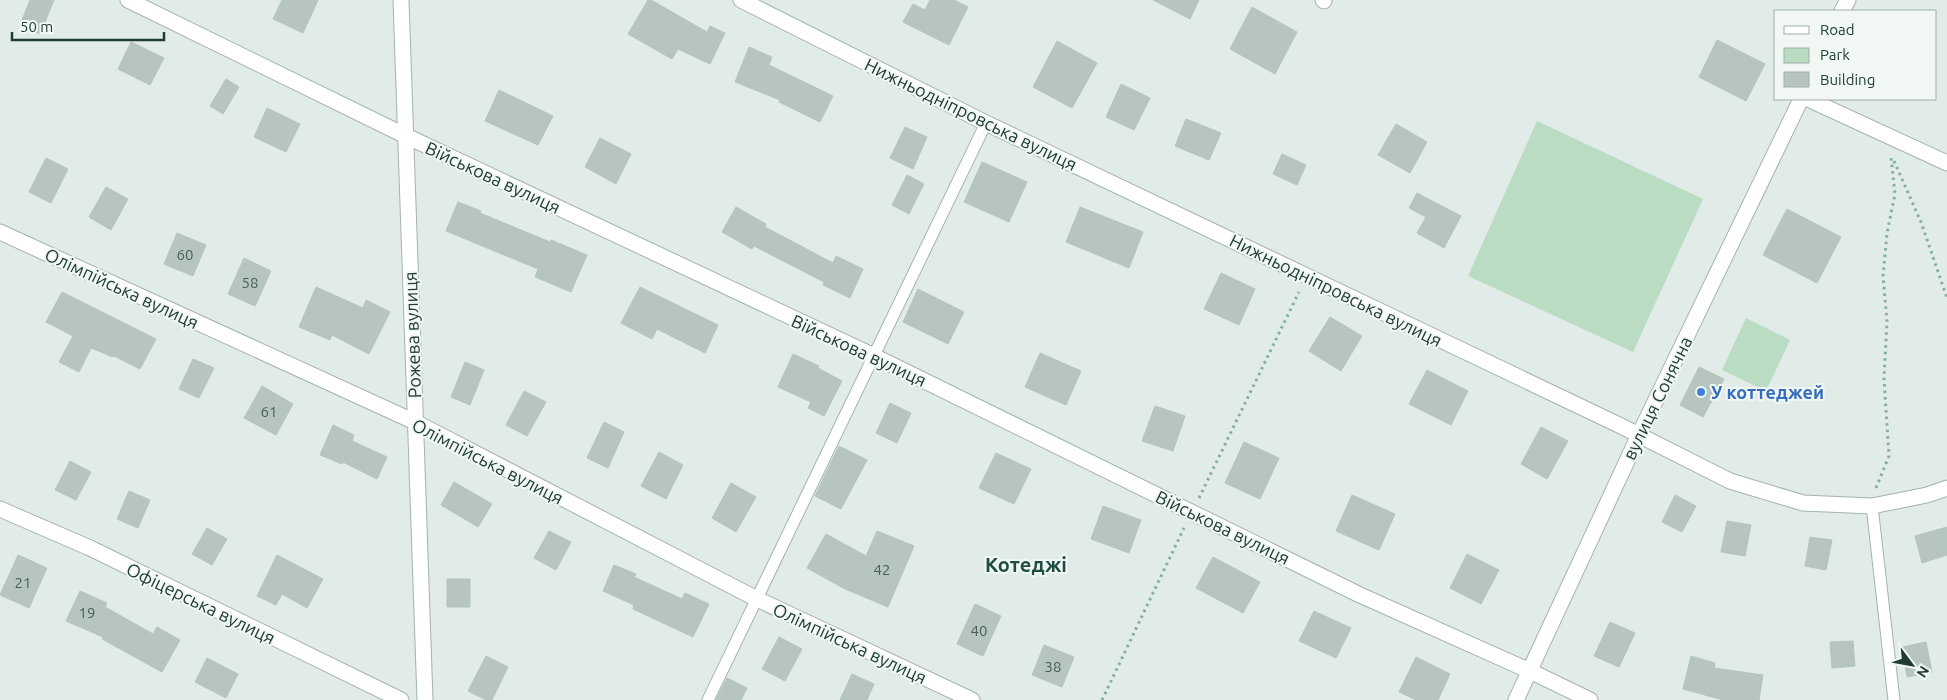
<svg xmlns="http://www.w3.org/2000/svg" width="1947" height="700" font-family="Ubuntu,sans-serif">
<rect width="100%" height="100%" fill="#e1ebe7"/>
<!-- green -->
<path fill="#b9dcc3" d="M1537 121 1703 199 1633 352 1468 276Z
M1746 318 1790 340 1766 391 1722 370Z"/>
<!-- building -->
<path fill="#b6c6bf" stroke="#b3c5be" d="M30 0H54L40 34 20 25Z
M282 0H318L303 33 273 19Z
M648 0H651L707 32 710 26 725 33 710 64 678 49 672 59 628 34Z
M930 0H954L968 7 949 45 903 22 913 4 925 10Z
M1153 0H1199L1190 19Z
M1252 7 1297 32 1275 74 1230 49Z
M1717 40 1765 64 1746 101 1699 77Z
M1057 41 1097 63 1072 108 1033 87Z
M131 42 164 58 150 85 118 69Z
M749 47 772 57 769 65 833 96 820 122 779 102 780 100 735 82Z
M226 79 239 87 223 114 210 106Z
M1121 84 1150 98 1134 130 1106 117Z
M499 90 553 116 538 145 485 121Z
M267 108 300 124 286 152 254 137Z
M1186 119 1221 133 1209 160 1175 146Z
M1396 124 1427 142 1410 173 1378 155Z
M905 127 927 137 913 169 890 158Z
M600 138 631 154 616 184 585 167Z
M1282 154 1306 165 1297 185 1273 174Z
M46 158 68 169 51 203 29 192Z
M982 162 1027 182 1009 222 964 202Z
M907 175 924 184 909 214 892 205Z
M106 187 128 199 111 230 89 217Z
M1417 193 1461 216 1444 248 1417 233 1426 217 1409 208Z
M458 202 481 211 480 213 550 242 551 240 587 255 571 292 535 277 538 269 446 231Z
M736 207 766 224 765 227 833 263 836 256 863 269 850 298 823 285 824 282 754 246 752 249 722 232Z
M1080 207 1143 232 1129 268 1066 242Z
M1787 209 1841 237 1817 283 1763 255Z
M177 233 206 245 193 276 164 264Z
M244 258 271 271 255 306 228 294Z
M1221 273 1255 289 1239 325 1204 309Z
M316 287 363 308 366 300 390 312 369 354 332 335 330 340 299 327Z
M640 287 718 325 705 353 657 329 652 339 621 323Z
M918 289 964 312 948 344 903 322Z
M62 292 156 339 140 369 114 356 113 357 91 348 79 372 59 362 73 336 46 322Z
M1330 317 1362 336 1341 371 1309 351Z
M1040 353 1081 371 1066 405 1025 387Z
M793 354 819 366 818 368 842 381 824 416 808 408 811 402 778 387Z
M193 359 214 368 199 398 179 389Z
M465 362 484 370 470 405 451 397Z
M1699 367 1724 379 1703 417 1680 405Z
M1427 370 1468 391 1451 425 1409 404Z
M262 386 293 404 276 435 244 418Z
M524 391 546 402 527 436 506 425Z
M890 403 911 413 897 443 876 433Z
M1155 406 1185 416 1173 451 1142 441Z
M604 422 624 432 608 468 587 458Z
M333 425 354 435 352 441 387 457 377 479 343 462 342 464 320 455Z
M1541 427 1568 441 1547 479 1521 464Z
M1244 442 1279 458 1260 499 1225 483Z
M839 446 867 460 841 509 815 496Z
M659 452 683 465 666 499 641 486Z
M996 453 1031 469 1014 504 979 488Z
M70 461 91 472 76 500 55 490Z
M454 482 492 504 478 527 441 505Z
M731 483 756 497 736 532 712 518Z
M129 491 150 500 138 528 117 519Z
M1352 495 1395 514 1379 550 1336 531Z
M1675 495 1696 506 1682 532 1662 522Z
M1103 506 1141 520 1129 553 1091 539Z
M1727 521 1751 525 1745 556 1721 552Z
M1947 527V555L1922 563 1915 536Z
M207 528 227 539 212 565 192 554Z
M549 531 571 542 556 570 534 558Z
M877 531 914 546 888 607 843 588 807 568 826 534 866 556Z
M1810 537 1832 540 1826 570 1805 566Z
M1467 554 1499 570 1481 604 1450 588Z
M18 555 47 568 29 608 0 595Z
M277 555 323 579 307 608 282 594 276 605 257 596Z
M1213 557 1260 582 1243 613 1196 588Z
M614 565 636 574 634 577 682 599 685 593 709 604 693 637 633 609 634 605 603 591Z
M447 579H470V607H447Z
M80 591 107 603 105 607 153 634 157 627 180 640 162 672 102 639 103 637 66 621Z
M975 604 1001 616 983 656 957 644Z
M1314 611 1351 628 1336 658 1299 641Z
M1610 622 1635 633 1619 667 1594 656Z
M779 637 802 649 785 681 762 669Z
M1853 641 1855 666 1832 668 1830 642Z
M1926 642 1932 672 1907 677 1902 647Z
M1044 645 1074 657 1062 687 1032 675Z
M486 656 508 667 492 700H486L468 691Z
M1691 656 1715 663 1714 668 1763 675 1759 700H1723L1683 689Z
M1416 657 1450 674 1438 700H1416L1399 692Z
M207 658 238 674 226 698 195 682Z
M852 674 874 684 867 700H840Z
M727 678 747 688 741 700H716Z"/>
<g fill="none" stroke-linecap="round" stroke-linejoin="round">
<defs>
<path id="lane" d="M1872 506 1894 700
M708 700 986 123"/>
<path id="street" d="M128 0 406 136 874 356 1360 595 1530 671 1590 700
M401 0 425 700
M741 0 986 123 1621 426 1730 481 1803 503 1872 506 1927 495 1947 488
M1323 0 1324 1
M1842 11 1848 0
M1808 99 1947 163
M0 232 415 422 755 598 972 700
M0 509 90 548 401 700
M1516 700 1639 435 1801 99"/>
</defs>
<!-- lane casing -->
<use href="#lane" stroke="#a4b3ae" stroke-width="13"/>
<!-- street casing -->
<use href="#street" stroke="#a4b3ae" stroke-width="17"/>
<!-- path -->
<path stroke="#81afa1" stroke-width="3" stroke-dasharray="2.5 4" stroke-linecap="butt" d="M1894 161 1921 222 1947 298
M1876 488 1889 456 1884 379 1887 321 1883 276 1887 233 1895 194 1891 157
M1199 498 1299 292
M1102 700 1184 528"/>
<!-- lane -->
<use href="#lane" stroke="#fff" stroke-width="11"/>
<!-- street -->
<use href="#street" stroke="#fff" stroke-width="15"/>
</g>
<!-- markers -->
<circle fill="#3f7fe0" stroke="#f1f8f4" stroke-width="2" cx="1701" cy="392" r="5"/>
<g text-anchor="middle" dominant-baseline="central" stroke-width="4" stroke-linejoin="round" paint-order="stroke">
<!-- number labels -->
<g font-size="15" fill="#465e58">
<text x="185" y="254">60</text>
<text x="250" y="282">58</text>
<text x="269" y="411">61</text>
<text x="882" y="569">42</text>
<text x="23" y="582">21</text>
<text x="87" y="612">19</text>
<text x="979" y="630">40</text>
<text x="1053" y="666">38</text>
</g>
<!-- street labels -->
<g font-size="18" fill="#213c35" stroke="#f1f8f4">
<text transform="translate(971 114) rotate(26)">Нижньодніпровська вулиця</text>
<text transform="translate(493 177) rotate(25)">Військова вулиця</text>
<text transform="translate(122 288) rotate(25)">Олімпійська вулиця</text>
<text transform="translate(1336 290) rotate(26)">Нижньодніпровська вулиця</text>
<text transform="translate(412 335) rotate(-92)">Рожева вулиця</text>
<text transform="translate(859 350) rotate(25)">Військова вулиця</text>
<text transform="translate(1657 398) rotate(-64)">вулиця Сонячна</text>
<text transform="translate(488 461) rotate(27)">Олімпійська вулиця</text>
<text transform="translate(1223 527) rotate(26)">Військова вулиця</text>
<text transform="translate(201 603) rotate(26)">Офіцерська вулиця</text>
<text transform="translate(850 643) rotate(25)">Олімпійська вулиця</text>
</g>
<!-- shop labels -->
<g font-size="18" font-weight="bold" fill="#366cbe" stroke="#f1f8f4" text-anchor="start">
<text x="1711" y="392">У коттеджей</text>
</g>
<!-- quarter labels -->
<g font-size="20" font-weight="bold" fill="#1d4d42" stroke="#f1f8f4">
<text x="1026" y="564">Котеджі</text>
</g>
</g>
<!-- legend -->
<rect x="1774" y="10" width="162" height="90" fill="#f1f8f4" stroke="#9eada8"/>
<rect x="1784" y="26" width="25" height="8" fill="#ffffff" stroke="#9eada8"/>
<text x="1820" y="35" font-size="15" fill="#213c35">Road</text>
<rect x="1784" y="48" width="25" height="15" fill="#b9dcc3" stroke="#9eada8"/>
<text x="1820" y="60" font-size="15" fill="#213c35">Park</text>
<rect x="1784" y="72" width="25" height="15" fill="#b6c6bf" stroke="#9eada8"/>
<text x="1820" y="85" font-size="15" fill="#213c35">Building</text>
<!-- north arrow -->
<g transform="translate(1912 665) rotate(122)" stroke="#f1f8f4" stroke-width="4" paint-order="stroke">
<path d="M0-4L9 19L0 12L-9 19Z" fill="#213c35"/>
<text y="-8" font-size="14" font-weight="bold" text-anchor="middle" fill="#213c35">N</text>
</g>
<!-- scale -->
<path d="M12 32v8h152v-8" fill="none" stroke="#213c35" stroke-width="2.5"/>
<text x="20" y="32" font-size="15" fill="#213c35" stroke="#f1f8f4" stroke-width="4" paint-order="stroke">50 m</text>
</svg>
